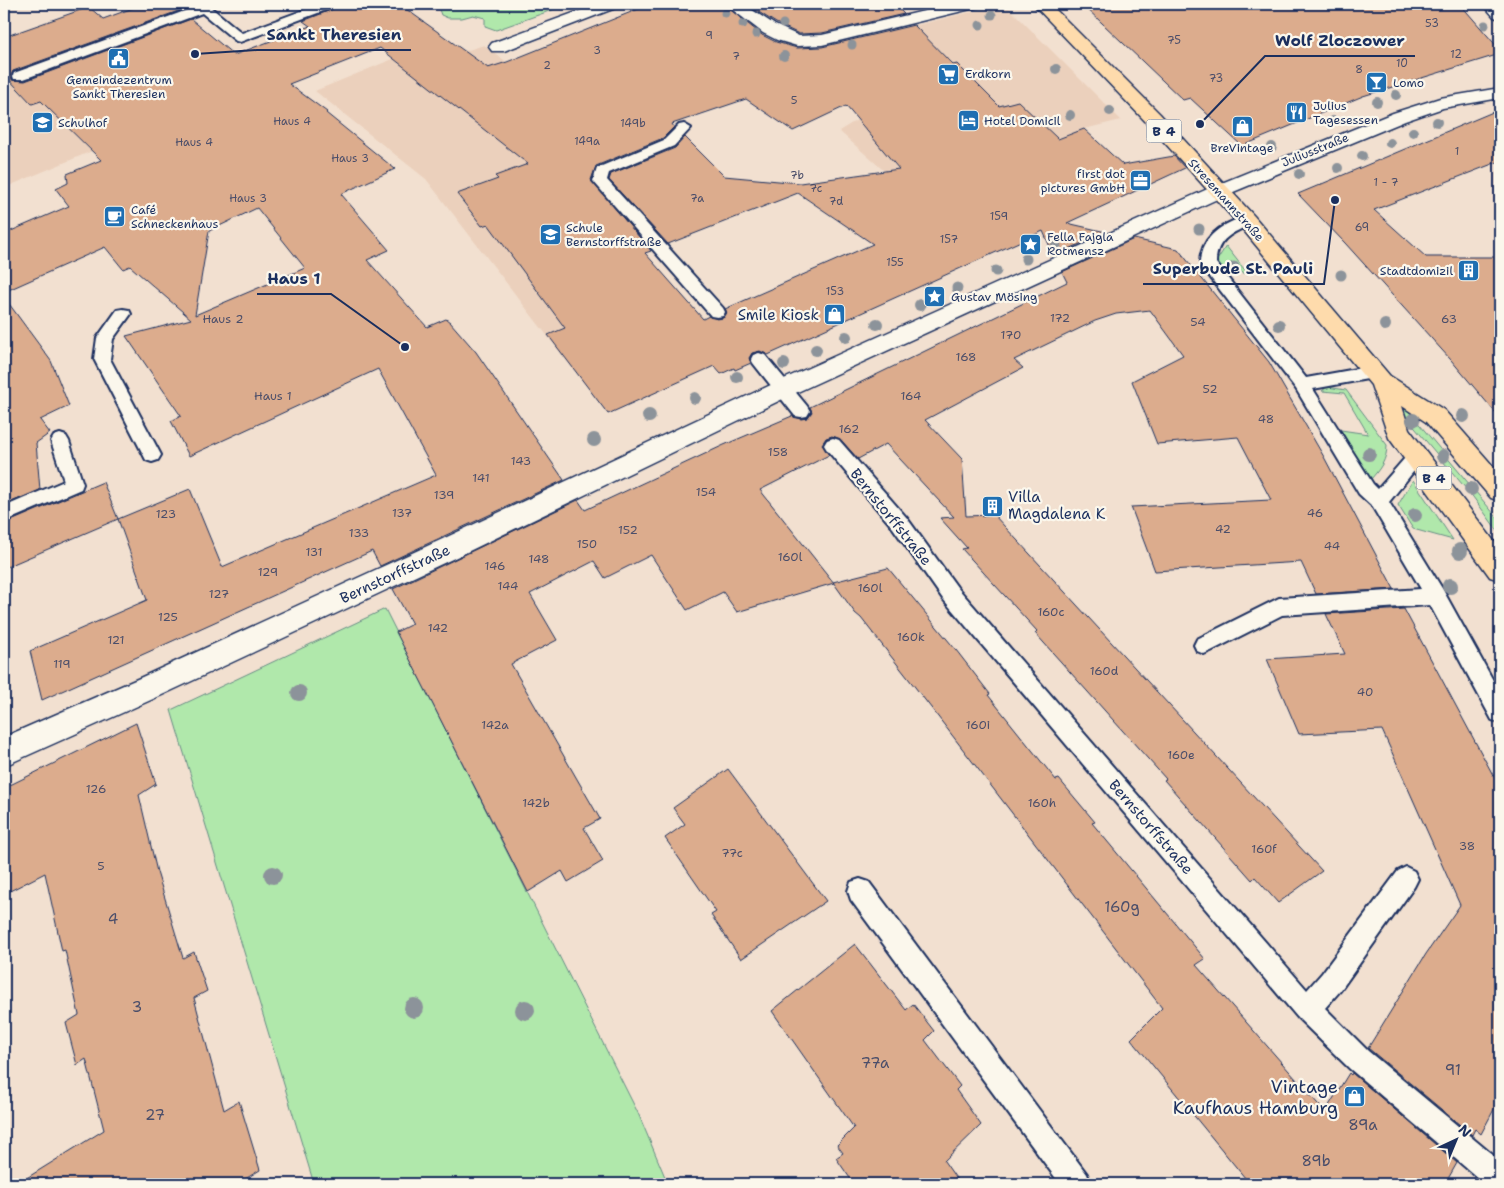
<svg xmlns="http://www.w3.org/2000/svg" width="1504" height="1188" font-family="'Shantell Sans',sans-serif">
<rect width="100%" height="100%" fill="#f2e0d0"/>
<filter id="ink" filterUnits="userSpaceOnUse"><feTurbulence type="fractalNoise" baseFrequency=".02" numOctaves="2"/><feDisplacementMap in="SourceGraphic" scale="10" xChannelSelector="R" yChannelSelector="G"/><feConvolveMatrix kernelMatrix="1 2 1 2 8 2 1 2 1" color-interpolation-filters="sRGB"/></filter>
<g filter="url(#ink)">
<!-- built -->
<path fill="#ebd0bc" d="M996 6 1009 8 1121 120 1084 129 1058 139 915 198 839 131 888 101 837 44Z
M439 40 459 53 484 45 579 116 547 140 703 319 694 322 727 361 608 414 426 179 315 91Z
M17 73 23 79 12 83 32 104 54 96 76 136 92 151 4 188V78Z"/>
<!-- green -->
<path fill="#b0e8ab" stroke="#668c84" d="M437 4H569L496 30 485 26V18L473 15 462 18H448L441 15Z
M1226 246 1248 274 1221 268 1216 262Z
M1327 387 1346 390 1387 445C1387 460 1380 469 1370 480L1341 430 1368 434 1344 393 1322 391Z
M1400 401 1500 521V534L1473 497 1394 403Z
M1413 480 1453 540 1413 529 1398 505Z
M385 609 638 1113 668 1184H314L171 710Z"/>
<!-- building -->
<path fill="#dcac8d" stroke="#1b2f5e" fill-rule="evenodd" d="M144 4H173L181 10 13 71 11 75 12 80 25 81 191 19 234 55 310 26 303 21 346 4H399L488 68 507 62 651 4H723L762 35 776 42 797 48 822 47 914 25 953 65 957 64 999 106 1018 101 1058 139 1084 129 1123 165 1174 156 1185 168 1067 223 1106 232 1054 256 1043 231 768 355 760 351 752 353 749 358 751 363 735 370 734 368 721 374 714 366 608 414 548 335 565 328 488 224 482 226 457 194 498 179 495 176 528 164 380 48 289 84 327 112 326 113 395 169 341 194 389 250 367 260 427 327 446 319 450 322 476 352 564 480 380 566 372 551 42 700 30 651 147 600 118 519 190 489 222 567 436 475 378 369 189 456 171 421 181 416 126 336 191 319 130 266 123 269 105 247 4 292V234L69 206 56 189 68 183 67 174 101 160 41 101 32 104 4 74V37L89 7 103 19ZM746 99 793 131 846 106 899 169 800 183 724 176 685 137 675 148 611 174 609 180 668 244 798 193 873 244 725 309 727 313 723 318 717 319 709 316 703 319 645 253 651 251 591 180 596 166 663 138 674 127 672 124ZM257 208 305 268 195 315 209 231Z
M746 4H894L904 14 822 33 799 34 776 23Z
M1082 4H1460L1500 50V54L1363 96 1242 146 1190 98 1183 100Z
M1500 109V161L1374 210 1426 257H1500V418L1451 360 1345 243 1298 194Z
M1134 239 1178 249 1269 362 1324 457 1394 589 1316 594 1301 562 1155 571 1131 507 1271 500 1238 437 1157 444 1132 381 1183 355 1150 310 1116 314 1095 321 1014 360 1023 368 925 420 962 459 966 516 994 515 1322 871 1278 903 1255 877 1252 880 1164 780 1166 779 1035 633 1037 631 962 549 967 548 940 518 954 517 886 444 858 459 840 439 832 436 826 438 822 444 829 455 760 490 834 583 737 612 723 592 687 610 651 555 605 578 594 561 530 594 557 640 511 664 600 819 584 828 603 861 568 882 562 871 528 892 396 632 412 624 393 589 578 500 585 510 724 445 792 416 801 419 807 418 812 412 810 407 1067 282 1062 272Z
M4 297 51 361 69 406 40 420 50 433 36 443 40 490 4 505Z
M103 482 118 519 4 568V524Z
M888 568 956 650 990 694 988 695 1056 780 1059 779 1095 822 1092 823 1205 959 1196 965 1325 1112 1349 1073 1351 1075 1352 1073 1457 1163 1445 1184H1250L1131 1039 1162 1008 915 687 861 618 855 613 833 582Z
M1404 609 1500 788V1098L1481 1134 1475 1129 1472 1135 1368 1048 1426 954 1460 905 1382 730 1299 734 1267 659 1345 654 1326 614Z
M136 723 156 784 139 795 157 872 183 958 194 952 207 991 194 998 224 1110 239 1101 260 1170 237 1184H17L104 1130 86 1059 77 1065 66 1023 79 1015 65 950 62 951 45 873 4 894V788Z
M728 769 826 901 741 959 711 915 716 912 665 838 685 824 673 808Z
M855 944 906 1010 913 1004 934 1031 925 1040 960 1086 956 1090 981 1125 944 1161 960 1184H854L836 1158 843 1153 837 1145 854 1128 772 1011Z"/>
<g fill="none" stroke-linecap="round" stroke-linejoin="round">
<defs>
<path id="service" d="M204 4 208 5 242 33 320 4H336L334 7 240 42 236 41 202 13 24 79H14L13 76 14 73Z
M684 124 691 128 674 146 609 173 607 180 723 308 725 312 723 316 717 317 711 316 593 181 597 168 664 140 679 125Z
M1247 216 1252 218 1254 221 1252 224C1232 233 1216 239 1216 263L1306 378 1373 366 1379 368 1381 372 1379 376 1373 378 1313 389 1373 484 1378 489 1411 451 1417 449 1423 451 1426 456 1389 502 1443 590 1500 693V723L1492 720 1430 605 1282 615 1211 651 1204 654 1197 651 1194 645 1197 639 1279 598 1421 589 1372 506 1359 494 1296 389 1200 264C1200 237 1223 223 1247 216Z
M123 309 129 310 131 314 113 339 110 359 161 455 158 460 152 462 146 460 94 359 97 338 117 310Z
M759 353 765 355 807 406 810 411 807 416 801 417 795 416 753 363 751 359 753 355Z
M60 434 66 436 69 441 83 484 81 489 4 522V507L64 481 51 441 54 436Z
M833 438 839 440 907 518 957 587 1307 990 1322 973 1398 871 1406 867 1414 871 1418 879 1414 887 1340 991 1325 1008 1368 1051 1500 1161V1184H1485L1350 1069 1298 1018 943 599 893 528 827 450 824 445 827 440Z
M860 879 869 882 1087 1174 1091 1184H1060L851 900 848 891 851 882Z"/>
<path id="minor" d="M598 4H620L618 7 504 51H492L489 47 492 43Z
M725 4H743L775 25 799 36 822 35 954 4H981L979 7 822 45 797 46 777 40 763 33Z
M1483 4H1500V19L1494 17Z
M1500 88V98L1443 108 1405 121 1226 195 791 395 465 553 162 695 4 766V737L142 677 447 537 775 383 1212 187 1393 113 1440 98Z"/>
<path id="primary" d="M1033 4H1050L1160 114 1254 216 1390 376 1444 410 1500 474V501L1491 498 1426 422 1402 406 1409 429 1500 549V580L1490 577 1389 438 1371 385 1240 226 1146 122Z"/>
</defs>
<!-- service casing -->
<use href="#service" stroke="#1b2f5e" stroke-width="4"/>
<!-- minor casing -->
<use href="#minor" stroke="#1b2f5e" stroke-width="3"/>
<!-- primary casing -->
<use href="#primary" stroke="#1b2f5e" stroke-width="3"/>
<!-- service -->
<use href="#service" fill="#fbf7ec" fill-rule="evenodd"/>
<!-- minor -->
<use href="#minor" fill="#fbf7ec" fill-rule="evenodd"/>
<!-- primary -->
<use href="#primary" fill="#fedbac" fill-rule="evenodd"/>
</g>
<!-- trees -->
<g fill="#8c939a">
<circle cx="725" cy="13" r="4.5"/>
<circle cx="992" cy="15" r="4.5"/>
<circle cx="743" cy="24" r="4.5"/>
<circle cx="783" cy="24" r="4.5"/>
<circle cx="980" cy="25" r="4.5"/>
<circle cx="1485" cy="25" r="4.5"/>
<circle cx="756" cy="34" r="4.5"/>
<circle cx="852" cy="45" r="4.5"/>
<circle cx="784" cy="56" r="5"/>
<circle cx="1056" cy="69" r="5"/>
<circle cx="1396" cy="95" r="5"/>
<circle cx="1377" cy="102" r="5"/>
<circle cx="1110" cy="111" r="5"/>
<circle cx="1070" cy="115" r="5"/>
<circle cx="1333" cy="121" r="5"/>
<circle cx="1437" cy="122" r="5"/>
<circle cx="1413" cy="132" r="5"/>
<circle cx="1390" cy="143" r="5"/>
<circle cx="1272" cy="147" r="5"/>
<circle cx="1362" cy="156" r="5"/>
<circle cx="1338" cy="168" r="5"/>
<circle cx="1299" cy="174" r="5"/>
<circle cx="1199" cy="229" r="5.5"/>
<circle cx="1056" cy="246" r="5.5"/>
<circle cx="1026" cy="259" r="5.5"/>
<circle cx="1234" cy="267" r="5.5"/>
<circle cx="996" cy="271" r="5.5"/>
<circle cx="1341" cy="275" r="5.5"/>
<circle cx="957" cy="288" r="5.5"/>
<circle cx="920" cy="305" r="6"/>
<circle cx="877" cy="324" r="6"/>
<circle cx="1279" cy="325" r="6"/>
<circle cx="1385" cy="325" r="6"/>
<circle cx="846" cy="337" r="6"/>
<circle cx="816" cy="350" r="6"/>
<circle cx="784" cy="364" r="6"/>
<circle cx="737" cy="377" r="6"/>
<circle cx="695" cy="398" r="6"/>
<circle cx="649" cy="416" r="7"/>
<circle cx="1463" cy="416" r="7"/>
<circle cx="1413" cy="420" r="7"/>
<circle cx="594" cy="440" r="7"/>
<circle cx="1369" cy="454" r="7"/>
<circle cx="1443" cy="456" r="7"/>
<circle cx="1471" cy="489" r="7"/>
<circle cx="1415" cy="515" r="7"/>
<circle cx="1460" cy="551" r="8"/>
<circle cx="1450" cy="586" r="8"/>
<circle cx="299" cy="693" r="8"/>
<circle cx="273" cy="875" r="9"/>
<circle cx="414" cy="1008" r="10"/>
<circle cx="525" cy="1010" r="10"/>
</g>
</g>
<!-- icons -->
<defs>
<symbol id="civic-square" viewBox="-11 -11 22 22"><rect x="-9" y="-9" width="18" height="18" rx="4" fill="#1f6fb2" stroke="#fbf7ec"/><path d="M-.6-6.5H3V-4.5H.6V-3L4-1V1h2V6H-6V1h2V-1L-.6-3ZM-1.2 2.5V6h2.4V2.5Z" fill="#fff"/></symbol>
<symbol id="supermarket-square" viewBox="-11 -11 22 22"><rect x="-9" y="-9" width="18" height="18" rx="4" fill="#1f6fb2" stroke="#fbf7ec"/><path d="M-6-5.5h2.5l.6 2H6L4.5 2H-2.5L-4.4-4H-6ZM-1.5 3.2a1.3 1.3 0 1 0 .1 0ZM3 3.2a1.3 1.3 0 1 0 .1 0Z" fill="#fff"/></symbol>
<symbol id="bar-square" viewBox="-11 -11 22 22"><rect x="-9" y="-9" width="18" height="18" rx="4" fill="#1f6fb2" stroke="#fbf7ec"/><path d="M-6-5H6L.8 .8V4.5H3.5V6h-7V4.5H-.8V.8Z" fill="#fff"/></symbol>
<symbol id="restaurant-square" viewBox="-11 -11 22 22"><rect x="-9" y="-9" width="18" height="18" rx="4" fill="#1f6fb2" stroke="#fbf7ec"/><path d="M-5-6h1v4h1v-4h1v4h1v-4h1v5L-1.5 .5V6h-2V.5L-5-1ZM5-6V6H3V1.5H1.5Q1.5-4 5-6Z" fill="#fff"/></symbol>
<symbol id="hotel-square" viewBox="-11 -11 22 22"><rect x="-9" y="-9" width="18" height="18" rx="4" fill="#1f6fb2" stroke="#fbf7ec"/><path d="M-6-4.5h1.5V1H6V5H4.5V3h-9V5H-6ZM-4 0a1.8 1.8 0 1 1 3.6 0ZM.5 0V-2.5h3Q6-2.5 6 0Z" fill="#fff"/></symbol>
<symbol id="school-square" viewBox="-11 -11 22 22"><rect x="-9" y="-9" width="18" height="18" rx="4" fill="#1f6fb2" stroke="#fbf7ec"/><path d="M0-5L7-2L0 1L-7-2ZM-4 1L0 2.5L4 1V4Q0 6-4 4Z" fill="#fff"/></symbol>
<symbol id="shop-square" viewBox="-11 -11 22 22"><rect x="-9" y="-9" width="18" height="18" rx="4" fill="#1f6fb2" stroke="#fbf7ec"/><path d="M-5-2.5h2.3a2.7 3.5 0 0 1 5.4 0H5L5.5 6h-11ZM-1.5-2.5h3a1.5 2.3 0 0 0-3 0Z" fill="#fff"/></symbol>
<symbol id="office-square" viewBox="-11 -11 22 22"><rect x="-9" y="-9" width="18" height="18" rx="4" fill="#1f6fb2" stroke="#fbf7ec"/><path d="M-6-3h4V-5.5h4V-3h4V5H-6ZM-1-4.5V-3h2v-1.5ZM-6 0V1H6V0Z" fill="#fff"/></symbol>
<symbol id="cafe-square" viewBox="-11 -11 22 22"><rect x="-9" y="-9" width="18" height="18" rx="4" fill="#1f6fb2" stroke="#fbf7ec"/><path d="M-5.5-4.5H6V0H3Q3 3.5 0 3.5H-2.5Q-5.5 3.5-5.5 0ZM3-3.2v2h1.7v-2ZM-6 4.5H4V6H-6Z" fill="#fff"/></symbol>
<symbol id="sight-square" viewBox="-11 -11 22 22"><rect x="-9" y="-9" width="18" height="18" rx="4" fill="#1f6fb2" stroke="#fbf7ec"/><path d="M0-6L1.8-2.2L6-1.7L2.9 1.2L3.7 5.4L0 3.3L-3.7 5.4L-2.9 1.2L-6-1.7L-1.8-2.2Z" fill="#fff"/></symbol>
<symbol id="building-square" viewBox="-11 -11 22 22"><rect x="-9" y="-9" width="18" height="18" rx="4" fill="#1f6fb2" stroke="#fbf7ec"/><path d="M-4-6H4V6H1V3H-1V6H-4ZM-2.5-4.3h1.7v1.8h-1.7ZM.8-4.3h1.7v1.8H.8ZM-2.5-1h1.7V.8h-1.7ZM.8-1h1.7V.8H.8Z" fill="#fff"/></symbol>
</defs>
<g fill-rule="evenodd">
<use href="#civic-square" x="106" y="46" width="25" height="25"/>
<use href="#supermarket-square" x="936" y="62" width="25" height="25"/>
<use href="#bar-square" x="1364" y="70" width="25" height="25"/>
<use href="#restaurant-square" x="1284" y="100" width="25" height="25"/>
<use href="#hotel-square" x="956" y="108" width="25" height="25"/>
<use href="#school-square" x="30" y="110" width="25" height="25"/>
<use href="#shop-square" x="1230" y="114" width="25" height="25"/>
<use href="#office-square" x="1128" y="168" width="25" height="25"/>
<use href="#cafe-square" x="102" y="204" width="25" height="25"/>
<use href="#school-square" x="538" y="222" width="25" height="25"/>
<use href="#sight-square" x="1018" y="232" width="25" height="25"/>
<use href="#building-square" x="1456" y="258" width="25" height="25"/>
<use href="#sight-square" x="922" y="284" width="25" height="25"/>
<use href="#shop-square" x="822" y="302" width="25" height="25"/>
<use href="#building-square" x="980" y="494" width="25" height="25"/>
<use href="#shop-square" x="1342" y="1084" width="25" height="25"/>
</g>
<g text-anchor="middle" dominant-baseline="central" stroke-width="4.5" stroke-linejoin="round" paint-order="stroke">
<!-- far-number labels -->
<g font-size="11" fill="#4b4e6a">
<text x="1432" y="23">53</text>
<text x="709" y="35">9</text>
<text x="1174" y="40">75</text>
<text x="597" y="50">3</text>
<text x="1456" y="54">12</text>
<text x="736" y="56">7</text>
<text x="1402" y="63">10</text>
<text x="547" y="65">2</text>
<text x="1359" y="69">8</text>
<text x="1216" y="78">73</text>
<text x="794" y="100">5</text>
<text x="292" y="121">Haus 4</text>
<text x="633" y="123">149b</text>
<text x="587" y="141">149a</text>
<text x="194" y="142">Haus 4</text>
<text x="1457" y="151">1</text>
<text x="350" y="158">Haus 3</text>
<text x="797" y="175">7b</text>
<text x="1386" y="182">1 - 7</text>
<text x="816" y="188">7c</text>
<text x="248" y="198">Haus 3</text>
<text x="697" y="198">7a</text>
<text x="836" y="201">7d</text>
<text x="999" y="216">159</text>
<text x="1362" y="227">69</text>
<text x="949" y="239">157</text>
<text x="895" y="262">155</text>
<text x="835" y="291">153</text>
</g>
<!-- far-poi labels -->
<g font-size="12" fill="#1b2f5e" stroke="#fbf7ec" text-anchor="start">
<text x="965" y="74">Erdkorn</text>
<text x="119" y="80" text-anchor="middle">Gemeindezentrum<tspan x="119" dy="14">Sankt Theresien</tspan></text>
<text x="1393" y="83">Lomo</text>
<text x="1313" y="106">Julius<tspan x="1313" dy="14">Tagesessen</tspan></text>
<text x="984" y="121">Hotel Domicil</text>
<text x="58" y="123">Schulhof</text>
<text x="1242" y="148" text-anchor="middle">BreVintage</text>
<text x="1125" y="174" text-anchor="end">first dot<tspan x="1125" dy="14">pictures GmbH</tspan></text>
<text x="131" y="210">Café<tspan x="131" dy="14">Schneckenhaus</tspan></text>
<text x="566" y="228">Schule<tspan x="566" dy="14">Bernstorffstraße</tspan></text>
<text x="1047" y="237">Fella Fajgla<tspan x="1047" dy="14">Rotmensz</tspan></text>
<text x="1453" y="271" text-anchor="end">Stadtdomizil</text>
<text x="951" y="297">Gustav Mösing</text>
</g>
<!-- far-street labels -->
<g font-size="12" fill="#1b2f5e" stroke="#fbf7ec">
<text transform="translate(1315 150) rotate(-22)">Juliusstraße</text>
<text transform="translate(1226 200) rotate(48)">Stresemannstraße</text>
</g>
<!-- number labels -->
<g font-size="12" fill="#4b4e6a">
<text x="1060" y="318">172</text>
<text x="223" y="319">Haus 2</text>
<text x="1449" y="319">63</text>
<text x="1198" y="322">54</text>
<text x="1011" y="335">170</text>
<text x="966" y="357">168</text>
<text x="1210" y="389">52</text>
<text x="273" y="396">Haus 1</text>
<text x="911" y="396">164</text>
<text x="1266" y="419">48</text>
<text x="849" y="429">162</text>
<text x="778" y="452">158</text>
<text x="521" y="461">143</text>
<text x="481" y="478">141</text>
<text x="706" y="492">154</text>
<text x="444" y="495">139</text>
<text x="402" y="513">137</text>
<text x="1315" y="513">46</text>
<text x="166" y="514">123</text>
<text x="1223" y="529">42</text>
<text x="628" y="530">152</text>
<text x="359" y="533">133</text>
<text x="587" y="544">150</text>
<text x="1332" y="546">44</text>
<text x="314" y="552">131</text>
<text x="790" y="557">160l</text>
<text x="539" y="559">148</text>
<text x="495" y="566">146</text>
<text x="268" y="572">129</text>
<text x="508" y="586">144</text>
<text x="870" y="588">160l</text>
<text x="219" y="594">127</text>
<text x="1051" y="612">160c</text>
<text x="168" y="617">125</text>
<text x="438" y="628">142</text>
<text x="911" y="637">160k</text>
<text x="116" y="640">121</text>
<text x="62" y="664">119</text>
<text x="1104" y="671">160d</text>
<text x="1365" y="692">40</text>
<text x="495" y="725">142a</text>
<text x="978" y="725">160i</text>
<text x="1181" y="755">160e</text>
<text x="96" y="789">126</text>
<text x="536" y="803">142b</text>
<text x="1042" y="803">160h</text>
<text x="1467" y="846">38</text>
<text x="1264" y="849">160f</text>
<text x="732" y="853">77c</text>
<text x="101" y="866">5</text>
</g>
<!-- shield labels -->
<g fill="#fbf7ec" stroke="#5e6b89" stroke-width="1">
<rect x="1146.5" y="119.5" width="35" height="23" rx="4"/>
<rect x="1416.5" y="466.5" width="35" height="23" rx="4"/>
</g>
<g font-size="14" font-weight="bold" fill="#1b2f5e">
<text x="1164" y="131">B 4</text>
<text x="1434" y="478">B 4</text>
</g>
<!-- poi labels -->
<g font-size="15" fill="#1b2f5e" stroke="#fbf7ec" text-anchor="end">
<text x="819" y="315">Smile Kiosk</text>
<text x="1008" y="497" text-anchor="start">Villa<tspan x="1008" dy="17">Magdalena K</tspan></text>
</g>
<!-- street labels -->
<g font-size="15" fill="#1b2f5e" stroke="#fbf7ec">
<text transform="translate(891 517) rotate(51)">Bernstorffstraße</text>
<text transform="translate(395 574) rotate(-25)">Bernstorffstraße</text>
<text transform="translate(1151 827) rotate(49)">Bernstorffstraße</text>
</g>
<!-- near-number labels -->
<g font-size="15" fill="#4b4e6a">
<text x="1122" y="907">160g</text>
<text x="113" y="919">4</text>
<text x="137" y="1007">3</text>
<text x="875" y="1063">77a</text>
<text x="1453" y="1070">91</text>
<text x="155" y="1115">27</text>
<text x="1363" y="1125">89a</text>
<text x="1316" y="1161">89b</text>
</g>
<!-- near-poi labels -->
<g font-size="18" fill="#1b2f5e" stroke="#fbf7ec" text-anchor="end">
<text x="1338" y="1087">Vintage<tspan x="1338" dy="21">Kaufhaus Hamburg</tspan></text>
</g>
</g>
<!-- callouts -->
<path fill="none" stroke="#1b2f5e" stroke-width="2" d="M195 54L257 50H411M1200 124L1265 56H1415M1335 200L1324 284H1143M405 347L331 294H257"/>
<g fill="#1b2f5e" stroke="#fbf7ec" stroke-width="2">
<circle cx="195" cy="54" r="5"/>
<circle cx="1200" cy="124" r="5"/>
<circle cx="1335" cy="200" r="5"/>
<circle cx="405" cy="347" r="5"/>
</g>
<g font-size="16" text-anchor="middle" font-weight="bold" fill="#1b2f5e" stroke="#fbf7ec" stroke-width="4.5" stroke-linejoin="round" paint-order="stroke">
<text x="334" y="40">Sankt Theresien</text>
<text x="1340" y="46">Wolf Zloczower</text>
<text x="1233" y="274">Superbude St. Pauli</text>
<text x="294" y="284">Haus 1</text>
</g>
<!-- margin -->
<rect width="1504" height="1188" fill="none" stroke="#fbf7ec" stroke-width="20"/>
<rect x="10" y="10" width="1484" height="1168" fill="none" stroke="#1b2f5e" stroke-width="2" filter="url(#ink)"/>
<!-- north arrow -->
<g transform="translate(1456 1140) rotate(44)" stroke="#fbf7ec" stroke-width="4" paint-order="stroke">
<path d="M0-4L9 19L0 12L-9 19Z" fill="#1b2f5e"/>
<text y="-8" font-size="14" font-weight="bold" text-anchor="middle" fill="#1b2f5e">N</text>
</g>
</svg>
